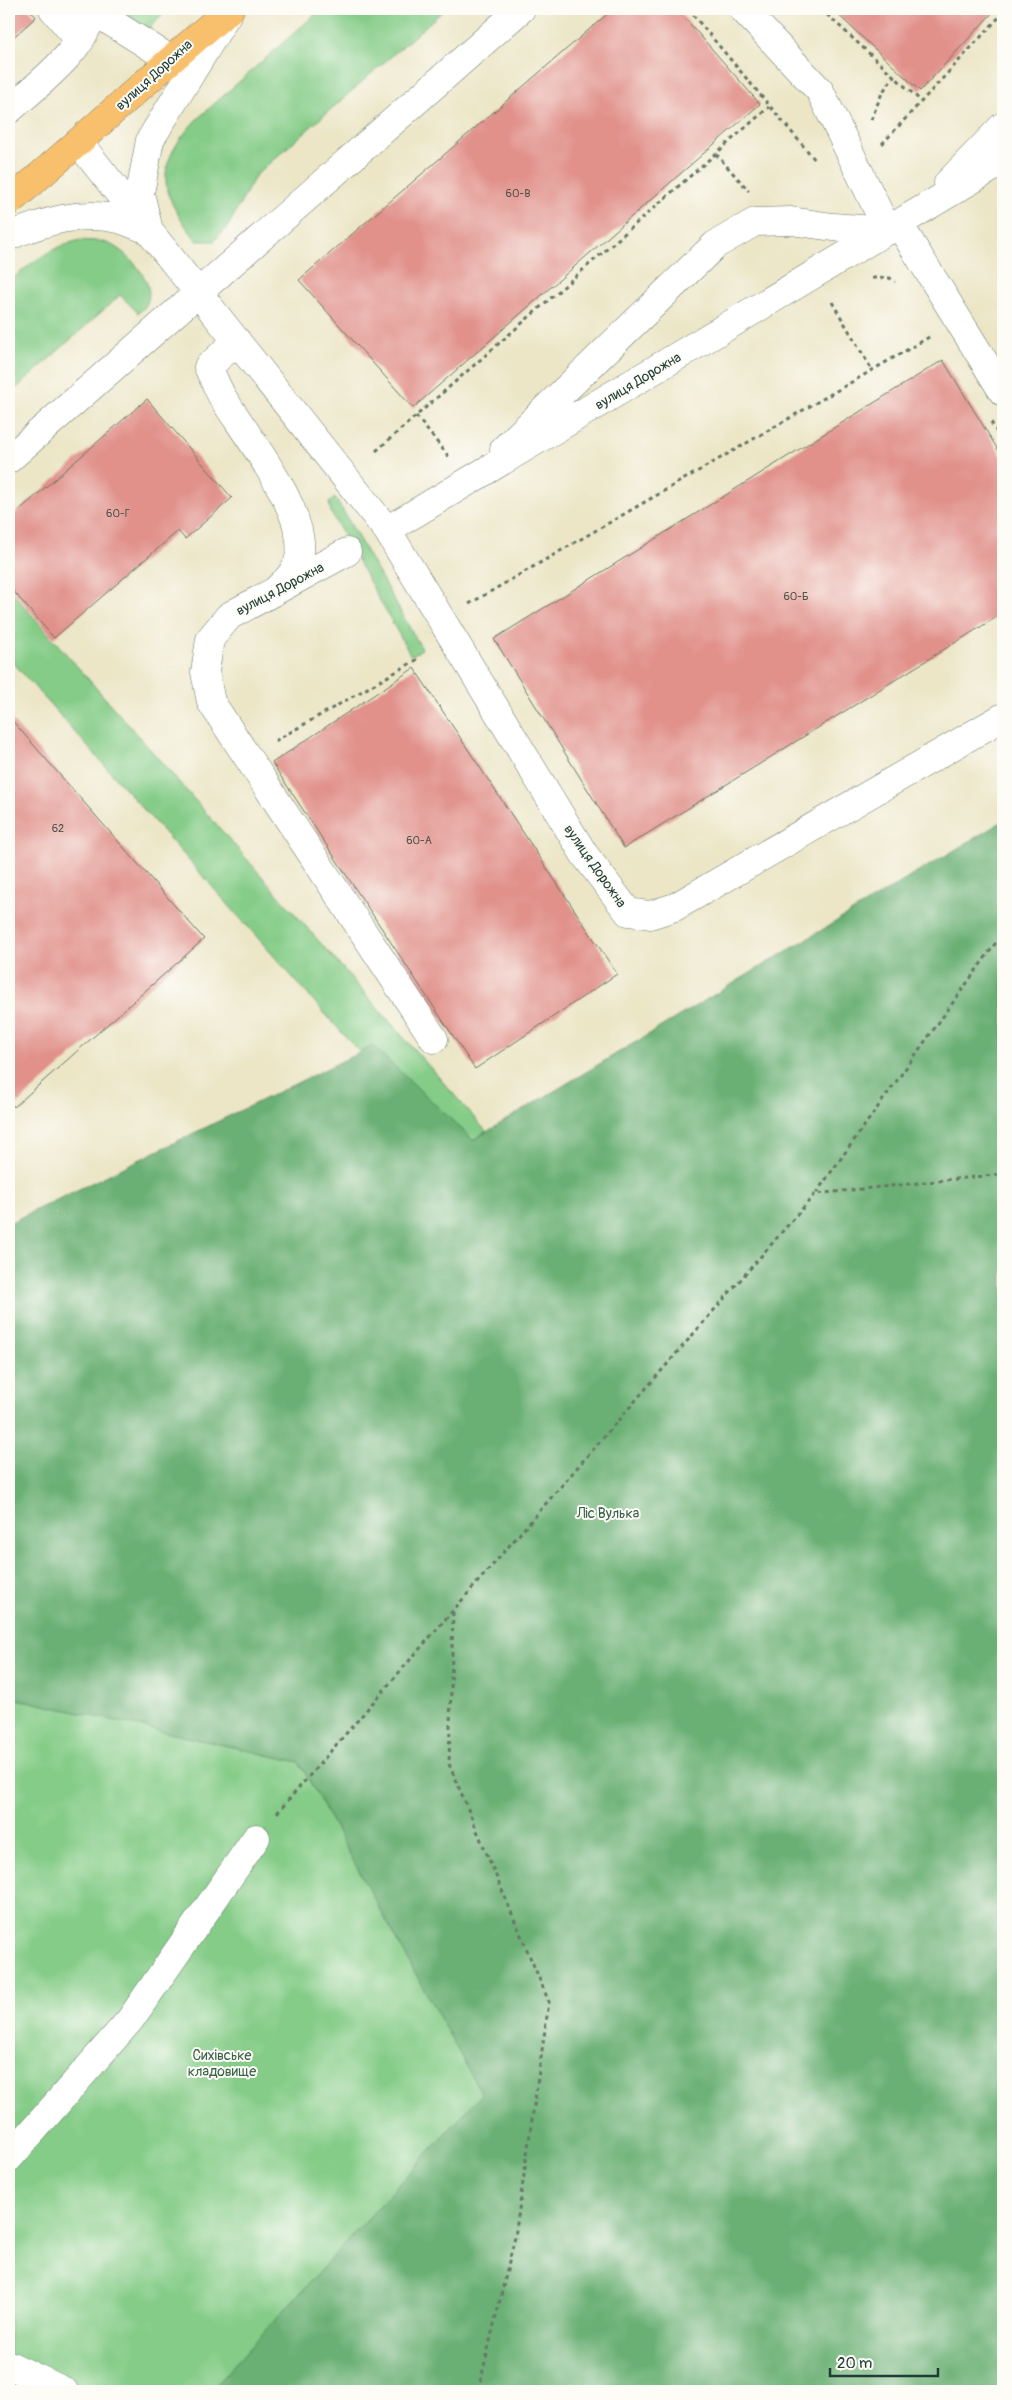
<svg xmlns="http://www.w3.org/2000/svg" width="1012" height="2400" font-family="Pangolin,sans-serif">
<rect width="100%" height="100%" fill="#fdfcf7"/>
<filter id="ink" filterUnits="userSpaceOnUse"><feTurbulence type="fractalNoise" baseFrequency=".02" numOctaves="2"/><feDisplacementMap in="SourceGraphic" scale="10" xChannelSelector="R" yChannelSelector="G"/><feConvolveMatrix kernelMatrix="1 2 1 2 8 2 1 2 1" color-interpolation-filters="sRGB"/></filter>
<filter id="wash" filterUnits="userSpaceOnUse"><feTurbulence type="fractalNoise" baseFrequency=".0096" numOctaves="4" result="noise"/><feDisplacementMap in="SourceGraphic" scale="20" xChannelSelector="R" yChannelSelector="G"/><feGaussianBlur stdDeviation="1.12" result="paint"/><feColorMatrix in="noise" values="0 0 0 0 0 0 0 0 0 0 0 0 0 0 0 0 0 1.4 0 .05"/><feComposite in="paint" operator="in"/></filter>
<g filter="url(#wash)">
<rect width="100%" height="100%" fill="#ece6c7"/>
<!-- green -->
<path fill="#84cc87" stroke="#52845e" d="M115 9H169L148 29Z
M321 9H445L256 175 227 228 214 241H197C160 194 152 168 195 121Z
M80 240C88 241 99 240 107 243 126 250 159 283 146 305 145 308 140 311 138 313L120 295 9 395V282C31 263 51 247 80 240Z
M335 497 422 649 411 656 331 513 329 503Z
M9 589 486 1131 473 1140 360 1053 9 658Z
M9 1697 299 1762 482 2094 210 2391H9Z"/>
<!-- forest -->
<path fill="#6bb074" stroke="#457654" d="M1003 821V2391H210L482 2094 299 1762 9 1697V1223L373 1046 473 1140Z"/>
<g id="blocks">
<!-- building -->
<path fill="#e1908a" d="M9 9H29L36 17 9 41Z
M613 9H677L760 104 413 408 299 280Z
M832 9H996L920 91Z
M943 360 1003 458V613L624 848 494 639Z
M147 399 232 498 185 539 178 531 54 638 9 586V519Z
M414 668 617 974 475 1069 272 763Z
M9 717 204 939 14 1107 9 1100Z"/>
</g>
</g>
<g filter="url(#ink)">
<use href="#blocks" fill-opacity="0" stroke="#677867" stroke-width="1"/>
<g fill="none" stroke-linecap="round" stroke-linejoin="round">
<defs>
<path id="minor" d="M53 9 80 41
M90 9 170 59
M743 9 820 91 888 231
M9 110C35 87 90 46 92 9
M79 143 387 530 1003 161
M948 183 1003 126
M899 224 1003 392
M148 226 140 193 150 140 228 13
M9 236C44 222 80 210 119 219 129 222 139 227 149 230
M237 341 208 367C213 377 217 388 223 398 246 435 306 510 300 554 298 569 289 579 278 588
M504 449 715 245 755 222 791 221 833 227 888 231
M9 459 521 9
M387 530 584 854 628 912 650 915 675 907 1003 717
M347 552 229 616 210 639 205 672 211 702 434 1039
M9 2158 130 2020 256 1838
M9 2365 64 2391"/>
<path id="major" d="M9 202C84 139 155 72 230 9"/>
</defs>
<!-- minor casing -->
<use href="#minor" stroke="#677867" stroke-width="29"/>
<!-- major casing -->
<use href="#major" stroke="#677867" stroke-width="29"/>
<!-- path -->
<path stroke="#677867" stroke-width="3" stroke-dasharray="4 4" stroke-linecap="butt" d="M688 9 816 161
M821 9 922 102
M871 120 882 93 894 76
M882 144 1003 13
M716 154 749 191
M872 278H890L895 282
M832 302 872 370
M416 416 449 457
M991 422 1003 442
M376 451 769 107
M469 604 931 336
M275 741 420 658
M816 1193 1003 933
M453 1612 449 1764 549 2002 515 2237 478 2391
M277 1813 815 1194 1003 1174"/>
<!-- minor -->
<use href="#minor" stroke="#fff" stroke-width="28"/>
<!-- major -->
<use href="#major" stroke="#f8bf6c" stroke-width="28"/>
</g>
</g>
<g text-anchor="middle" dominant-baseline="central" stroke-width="4" stroke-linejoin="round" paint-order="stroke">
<!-- number labels -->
<g font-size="11" fill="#50524a">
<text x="518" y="193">60-В</text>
<text x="118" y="513">60-Г</text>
<text x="796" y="596">60-Б</text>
<text x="58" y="828">62</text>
<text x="419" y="840">60-А</text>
</g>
<!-- street labels -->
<g font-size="14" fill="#1f3d34" stroke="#fdfcf7">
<text transform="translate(154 75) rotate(-42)">вулиця Дорожна</text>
<text transform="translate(638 381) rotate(-31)">вулиця Дорожна</text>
<text transform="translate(280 589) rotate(-28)">вулиця Дорожна</text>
<text transform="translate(595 866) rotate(55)">вулиця Дорожна</text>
</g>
<!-- park labels -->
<g font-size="14" fill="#386149" stroke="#fdfcf7">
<text x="608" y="1513">Ліс Вулька</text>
<text x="222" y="2055">Сихівське<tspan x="222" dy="16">кладовище</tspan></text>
</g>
</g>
<!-- margin -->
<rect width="1012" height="2400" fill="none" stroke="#fdfcf7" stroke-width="30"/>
<!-- scale -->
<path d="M830 2368v8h108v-8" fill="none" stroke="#1f3d34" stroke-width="2.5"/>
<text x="837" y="2368" font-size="15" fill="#1f3d34" stroke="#fdfcf7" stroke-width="4" paint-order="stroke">20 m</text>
</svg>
